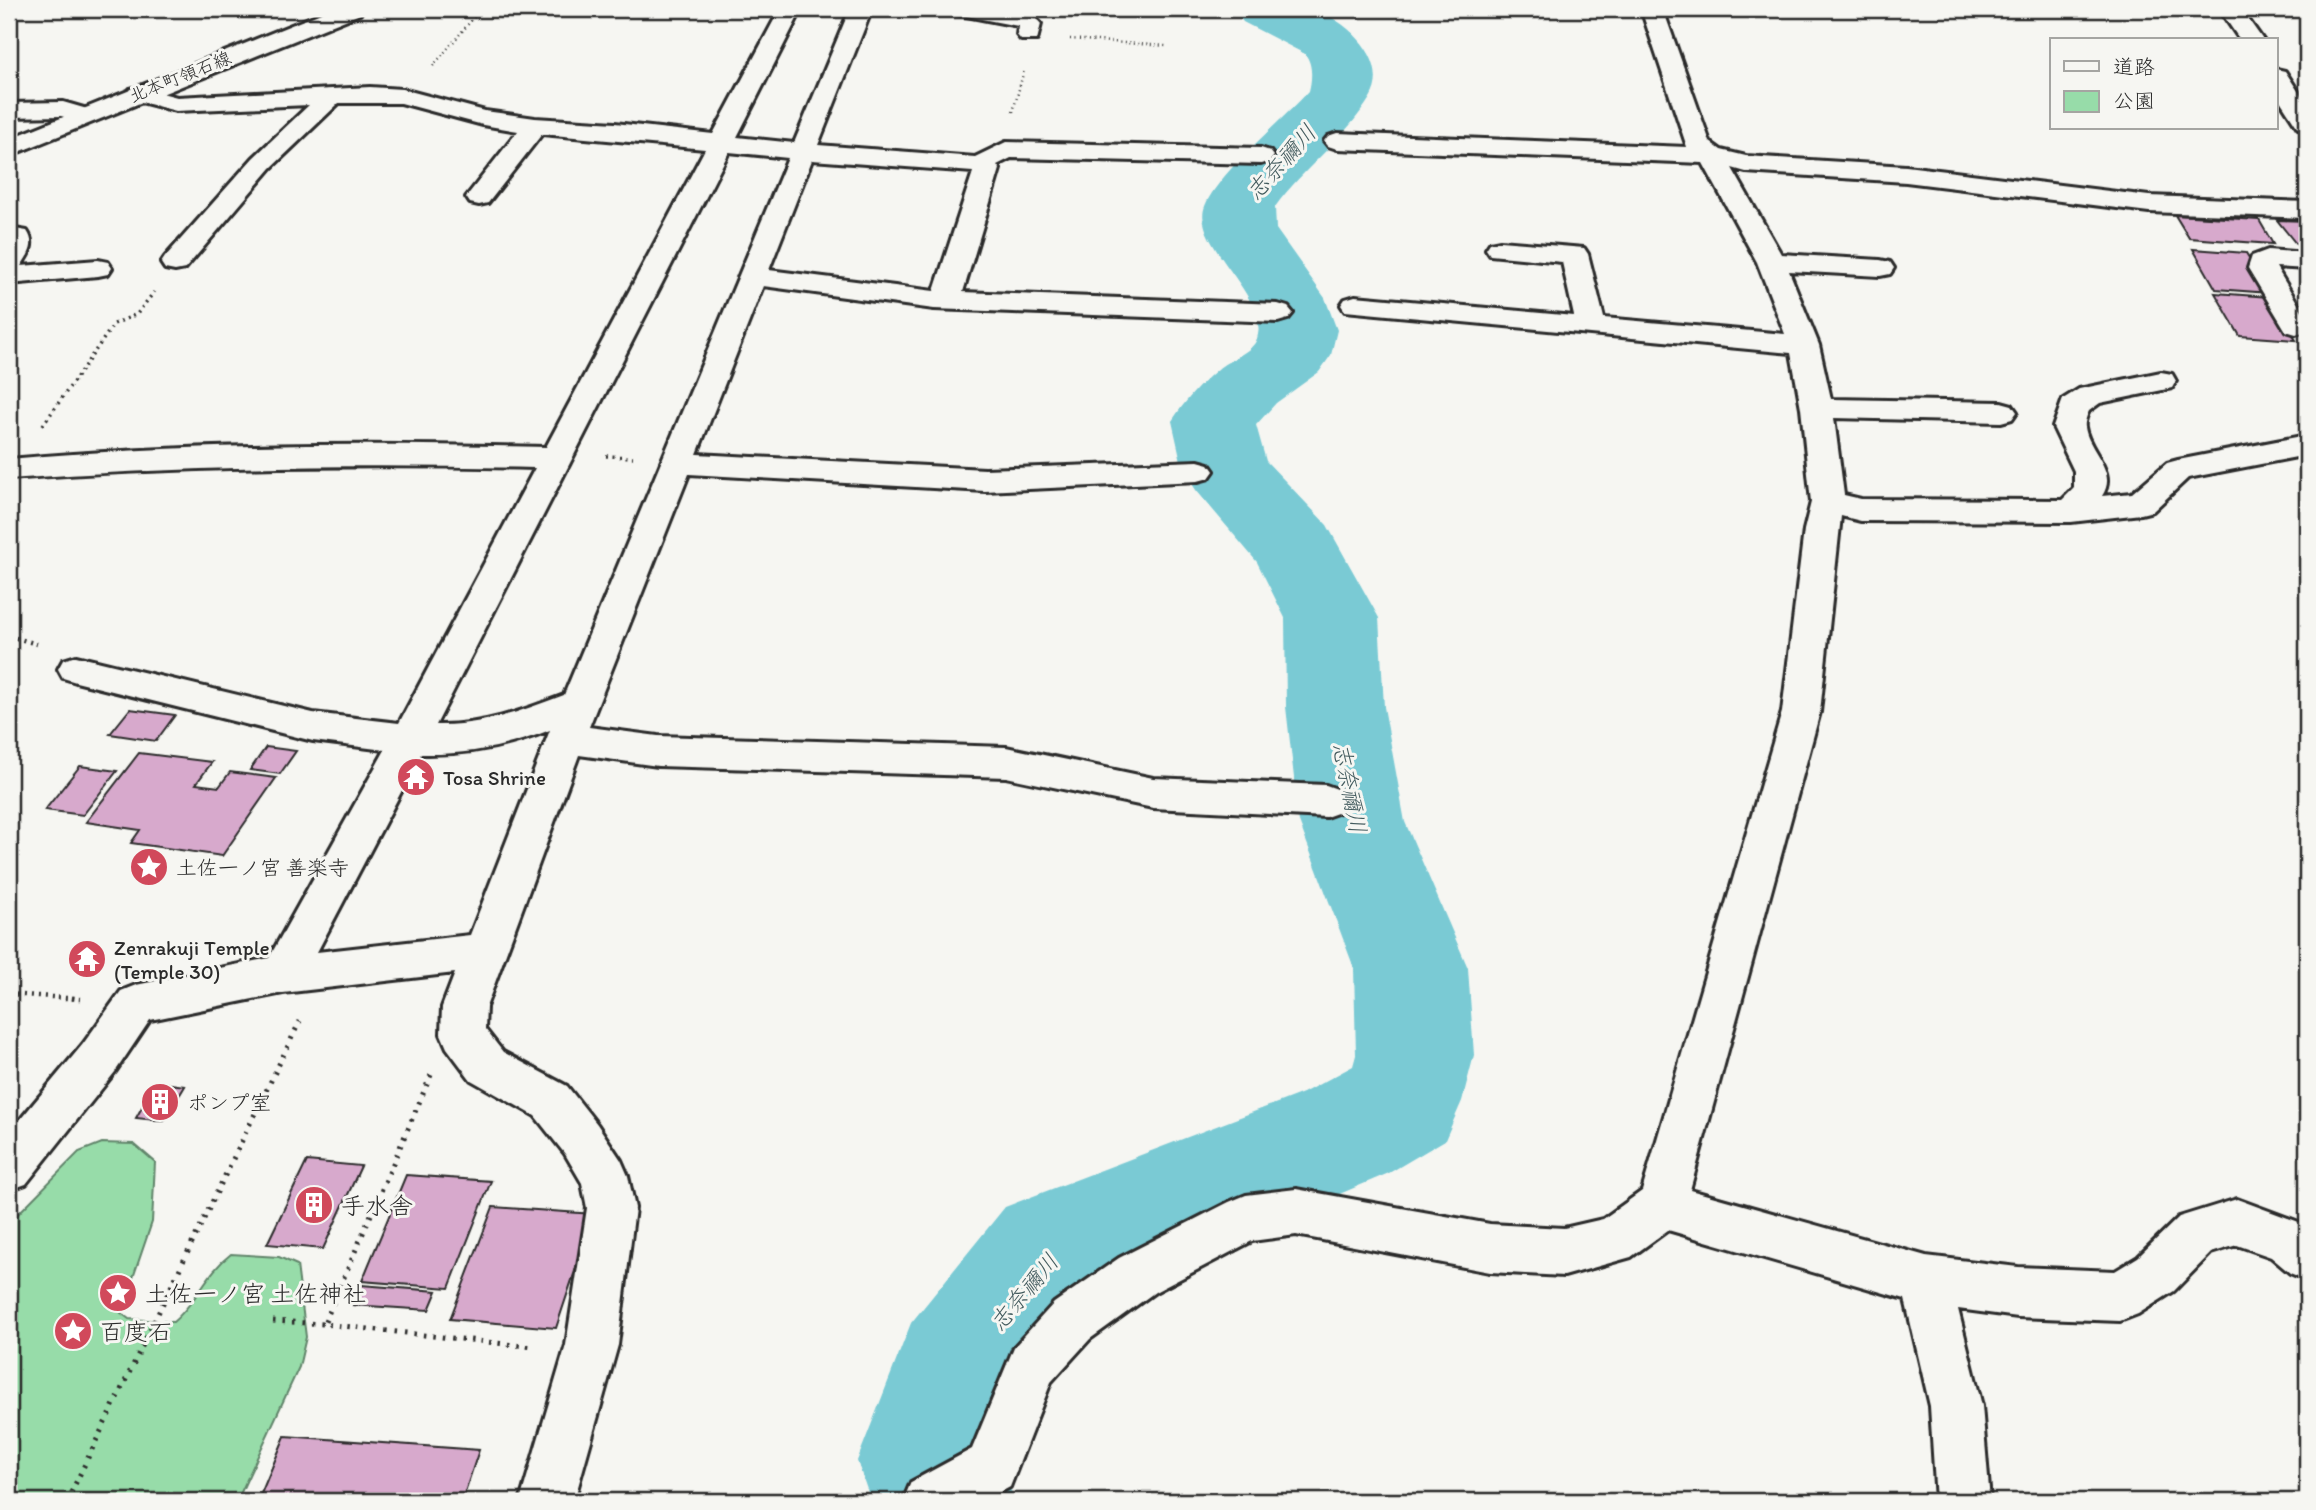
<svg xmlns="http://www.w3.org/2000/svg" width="2316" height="1510" font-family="Itim,'Klee One',sans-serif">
<rect width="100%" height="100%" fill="#f6f6f2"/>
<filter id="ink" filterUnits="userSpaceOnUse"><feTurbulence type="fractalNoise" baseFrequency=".0143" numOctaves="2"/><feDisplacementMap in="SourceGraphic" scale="14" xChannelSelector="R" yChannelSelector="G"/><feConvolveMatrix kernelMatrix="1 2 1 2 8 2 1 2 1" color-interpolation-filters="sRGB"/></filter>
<g filter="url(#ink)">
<!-- green -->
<path fill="#97dca9" stroke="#61846a" stroke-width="2" d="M102 1143 134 1144 155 1162 152 1222 121 1313 129 1319 173 1322C197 1302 206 1273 231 1254L279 1257 297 1265 306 1337 299 1367 237 1501H9V1223L79 1152Z"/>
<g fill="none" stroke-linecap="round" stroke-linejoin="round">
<!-- river -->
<path fill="#7acad4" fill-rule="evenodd" d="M1234 9C1255 8 1289 5 1309 9 1343 15 1393 61 1370 98 1345 139 1303 168 1275 207L1276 229 1325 298 1337 330 1331 355 1319 372 1276 403 1256 425 1266 461 1327 525 1379 618 1384 707 1405 822 1468 968 1474 1055 1462 1101 1445 1140 1389 1173 1097 1297 1015 1408 999 1461 1015 1501H871L857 1461 911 1323 1005 1207 1303 1093 1353 1066 1356 1055 1354 968 1299 822 1286 707 1285 618 1257 562 1196 490 1183 470 1172 421C1184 402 1200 384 1218 369 1228 360 1250 353 1256 341 1274 300 1190 244 1205 206 1219 172 1283 120 1309 91 1312 79 1313 64 1305 54L1243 22Z"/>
</g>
<!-- building -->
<path fill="#d7a9cc" stroke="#2b2b2b" stroke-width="2" d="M2175 215 2259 220 2273 244 2189 238Z
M2277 220 2307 221V250H2301Z
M2193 249 2246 253 2271 293 2216 289Z
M2215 293 2270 297 2296 340 2240 336Z
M130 709 175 715 156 741 110 734Z
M266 747 296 751 280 774 250 770Z
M139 753 212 762 196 784 219 787 230 772 276 778 222 856 131 843 140 830 86 822Z
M80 766 117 771 83 815 45 810Z
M156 1082 185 1086 164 1121 136 1118Z
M307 1161 361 1166 323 1249 267 1244Z
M406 1175 491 1181 449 1288 362 1281Z
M493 1207 594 1214 556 1328 450 1319Z
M361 1285 437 1291 429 1310 353 1305Z
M285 1436 479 1450 462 1501H258Z"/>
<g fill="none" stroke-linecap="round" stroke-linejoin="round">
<defs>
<path id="minor" d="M780 9H802L737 137 794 143 850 9H872L818 145 975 157 1006 142 1261 148 1270 151 1274 156 1270 161 1261 164 1011 158 997 165 1000 169 963 292 1278 304 1288 307 1293 313 1288 319 1278 322 934 309 763 286 697 454 985 469 1198 461 1209 464 1214 471 1209 478 1198 481 985 491 689 474 589 727 658 736 1006 747 1153 778 1326 785 1340 790 1346 801 1340 812 1326 817 1153 808 1006 777 658 766 579 755 486 1007 485 1029 503 1052 567 1086 597 1124 621 1160 628 1176 635 1208 618 1345 574 1501H520L566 1345 587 1208 582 1183 565 1154 535 1116 471 1080 447 1048 441 1034 442 1007 455 973 283 993 150 1020 115 1072 26 1184 9 1190V1133L83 1044 121 991 136 985 269 958 385 750 313 741 76 682 63 678 58 669 63 660 76 656 313 713 399 723 535 468C360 464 184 466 9 479V459C188 443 367 443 546 447L705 149 542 134 488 203 479 205 470 203 466 197 518 131 483 125 401 103H339L271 168 185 269 175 271 165 269 161 263 165 257 253 158 309 105 176 111 130 99 127 94 130 89 139 87 177 97 370 87 402 89 485 111 535 118 615 123 713 134ZM729 152 788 158 564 695C522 711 482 726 436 725ZM812 160 973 172 934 291 769 270ZM550 730 470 935 317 952 421 754C466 755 508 747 550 730Z
M953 9C974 9 1028 5 1041 24L1037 40H1021L1017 35 1018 26 956 14Z
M1641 9H1663L1710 142 1721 150 1746 156 1906 166 2149 196 2307 202V218L2149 212 1906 182 1746 172 1732 168 1781 254 1880 260 1890 262 1894 268 1890 274 1880 276 1789 271 1819 345 1831 399 2001 402 2012 405 2017 412 2012 419 2001 422 1834 418 1844 495 1861 499 2062 500 2074 488V471L2053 427 2063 399 2079 389 2161 372 2172 374 2176 381 2172 388 2100 403 2089 411C2087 415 2084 423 2085 427 2088 451 2119 471 2102 496L2132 493 2167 463 2178 460 2307 435V455L2188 478 2153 511 2141 514 2071 522 1861 521 1841 516 1820 712 1690 1190 1926 1256 2018 1267 2115 1271 2138 1257 2179 1217 2237 1199 2307 1225V1280L2290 1273 2271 1257 2237 1245 2211 1253 2174 1291 2138 1314 2120 1321 2018 1317 1958 1309 1982 1406 1990 1501H1936L1930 1406 1905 1299 1668 1230 1631 1257 1564 1276 1490 1272 1296 1235 1252 1241 1155 1292 1090 1339 1051 1382 1010 1487 984 1501H903L911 1482 972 1449 1014 1347 1054 1303 1119 1258 1229 1202 1246 1195 1296 1189 1490 1224 1564 1228 1603 1219 1642 1191 1782 712 1804 530 1811 502 1801 408 1791 353 1345 311 1341 305 1345 299 1355 296 1574 316 1562 262 1490 255 1486 249 1490 243 1500 241 1584 248 1588 254 1604 318 1785 334 1757 262 1703 163 1337 149 1328 146 1324 141 1328 136 1337 133 1687 147Z
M2219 9H2241L2263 40H2240Z
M2276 69 2285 71 2307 105V130L2298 128 2276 94Z
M63 102 94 111 97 116 94 121 85 123 61 116 9 117V103Z
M9 228 27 231C36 244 29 254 21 266L98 260 108 262 112 268 108 274 98 276 9 284Z
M2268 250 2307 253V269L2276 267 2307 319 2306 331 2296 334 2286 331 2248 268 2252 256Z"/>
<path id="major" d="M331 9H363L360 14 9 156V139Z"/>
</defs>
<!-- minor casing -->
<use href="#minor" stroke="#2b2b2b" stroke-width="6"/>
<!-- major casing -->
<use href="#major" stroke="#2b2b2b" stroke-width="6"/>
<!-- path-far3 -->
<path stroke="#2b2b2b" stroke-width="2.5" stroke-dasharray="1 3.5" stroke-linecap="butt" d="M1070 39 1166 46
M433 66 481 9
M1013 112 1024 70"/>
<!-- path-far2 -->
<path stroke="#2b2b2b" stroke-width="3.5" stroke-dasharray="2 4.5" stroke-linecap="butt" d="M43 425 114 324 137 314 154 292
M606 456 633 457"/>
<!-- path-far1 -->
<path stroke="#2b2b2b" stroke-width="4.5" stroke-dasharray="2 5" stroke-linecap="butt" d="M9 636 37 644
M9 994 80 999"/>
<!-- path -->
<path stroke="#2b2b2b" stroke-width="5" stroke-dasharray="2.5 7" stroke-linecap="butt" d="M72 998 80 999
M431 1075 324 1324 533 1347
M273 1321 324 1324
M67 1501 300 1021"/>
<!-- minor -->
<use href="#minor" fill="#f6f6f2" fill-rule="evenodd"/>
<!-- major -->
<use href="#major" fill="#f6f6f2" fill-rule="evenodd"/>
</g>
</g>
<!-- icons -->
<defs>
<symbol id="temple-disc" viewBox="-11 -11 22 22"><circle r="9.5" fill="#d1495b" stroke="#f6f6f2"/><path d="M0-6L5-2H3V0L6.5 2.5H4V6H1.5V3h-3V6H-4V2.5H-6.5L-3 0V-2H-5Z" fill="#fff"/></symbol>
<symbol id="sight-disc" viewBox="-11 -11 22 22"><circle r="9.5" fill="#d1495b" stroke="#f6f6f2"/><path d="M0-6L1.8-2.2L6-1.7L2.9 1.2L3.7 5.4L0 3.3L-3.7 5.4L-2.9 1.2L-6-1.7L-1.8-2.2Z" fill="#fff"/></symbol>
<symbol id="building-disc" viewBox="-11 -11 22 22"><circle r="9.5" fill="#d1495b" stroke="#f6f6f2"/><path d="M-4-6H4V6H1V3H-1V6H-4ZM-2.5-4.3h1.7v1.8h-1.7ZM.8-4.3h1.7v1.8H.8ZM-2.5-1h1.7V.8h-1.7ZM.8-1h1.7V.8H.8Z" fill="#fff"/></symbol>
</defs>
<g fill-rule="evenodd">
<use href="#temple-disc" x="394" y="755" width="44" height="44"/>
<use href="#sight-disc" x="127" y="845" width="44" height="44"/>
<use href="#temple-disc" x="65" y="937" width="44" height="44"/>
<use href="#building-disc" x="138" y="1080" width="44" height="44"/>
<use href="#building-disc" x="292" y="1183" width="44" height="44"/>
<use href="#sight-disc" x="96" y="1271" width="44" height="44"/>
<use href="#sight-disc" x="51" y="1309" width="44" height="44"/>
</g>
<g text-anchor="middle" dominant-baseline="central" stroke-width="6" stroke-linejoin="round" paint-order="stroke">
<!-- far-street labels -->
<g font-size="18" fill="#2b2b2b" stroke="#f6f6f2">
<text transform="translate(180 77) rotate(-22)">北本町領石線</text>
</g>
<!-- poi labels -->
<g font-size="21" fill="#2b2b2b" stroke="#f6f6f2" text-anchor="start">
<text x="443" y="777">Tosa Shrine</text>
<text x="176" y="867">土佐一ノ宮 善楽寺</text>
<text x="114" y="947">Zenrakuji Temple<tspan x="114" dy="24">(Temple 30)</tspan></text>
<text x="187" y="1102">ポンプ室</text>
</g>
<!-- water labels -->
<g font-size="23" font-style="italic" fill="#435b5e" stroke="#f6f6f2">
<text transform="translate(1281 162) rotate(-48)">志奈禰川</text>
<text transform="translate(1350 788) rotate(79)">志奈禰川</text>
<text transform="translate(1024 1292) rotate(-50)">志奈禰川</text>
</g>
<!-- near-poi labels -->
<g font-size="24" fill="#2b2b2b" stroke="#f6f6f2" text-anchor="start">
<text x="341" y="1205">手水舎</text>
<text x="145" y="1293">土佐一ノ宮 土佐神社</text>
<text x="100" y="1331">百度石</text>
</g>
</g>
<!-- margin -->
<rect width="2316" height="1510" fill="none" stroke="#f6f6f2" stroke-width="35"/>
<rect x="18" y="18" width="2281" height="1475" fill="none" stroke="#2b2b2b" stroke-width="2.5" filter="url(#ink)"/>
<!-- legend -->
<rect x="2050" y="38" width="228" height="91" fill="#f6f6f2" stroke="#a5a5a2" stroke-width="2"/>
<rect x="2064" y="61" width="35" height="10" fill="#f6f6f2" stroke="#a5a5a2" stroke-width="2"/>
<text x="2113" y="74" font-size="21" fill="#2b2b2b">道路</text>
<rect x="2064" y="91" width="35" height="21" fill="#97dca9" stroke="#a5a5a2" stroke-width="2"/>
<text x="2113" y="108" font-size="21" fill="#2b2b2b">公園</text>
</svg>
